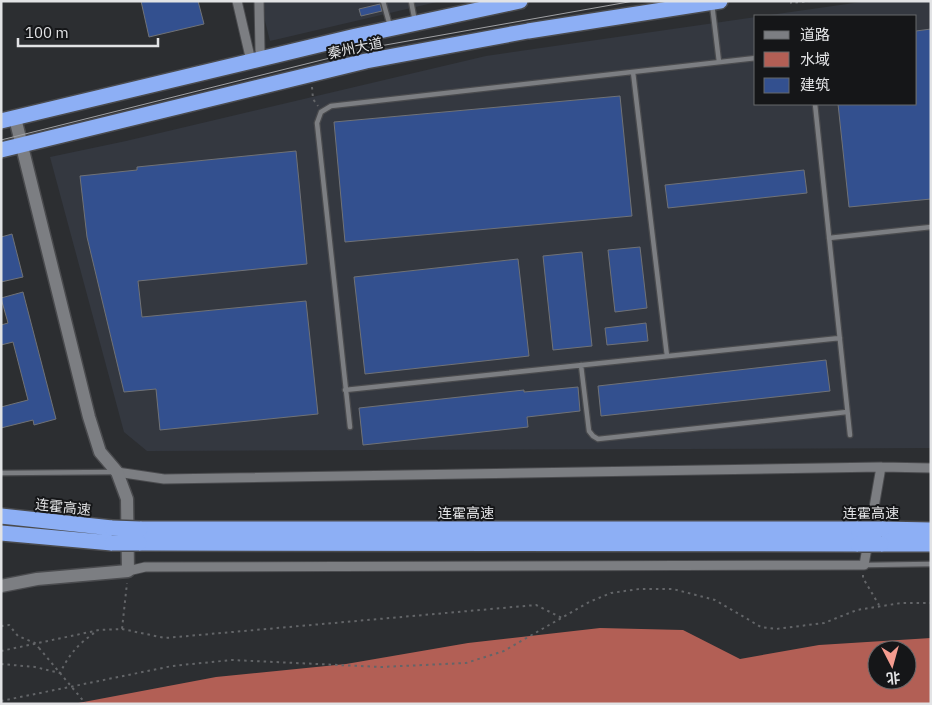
<svg xmlns="http://www.w3.org/2000/svg" width="932" height="705" font-family="'IBM Plex Sans','Noto Sans SC',sans-serif">
<rect width="100%" height="100%" fill="#2c2e31"/>
<!-- built -->
<path fill="#343840" d="M260 1H441L270 41Z
M868 1H931V448L147 451 124 432 50 157 126 141 486 56 756 17V104H916V16H763Z"/>
<!-- water -->
<path fill="#b25f55" fill-rule="evenodd" d="M600 628 683 630 740 659 819 645 931 638V704H73L216 677 346 664 468 643ZM877 650H907V680H877Z"/>
<!-- building -->
<path fill="#33508f" stroke="#707276" d="M141 1H198L204 24 149 37Z
M380 4 382 11 361 16 359 9Z
M931 29V199L849 207 838 104H916V31Z
M620 96 632 216 345 242 334 122Z
M296 151 307 264 138 281 142 317 306 301 318 414 160 430 156 389 124 392 87 237 80 176 137 170V167Z
M804 170 807 193 668 208 665 185Z
M12 234 23 277 1 282V237Z
M640 247 647 308 615 312 608 250Z
M582 252 592 346 553 350 543 256Z
M518 259 529 356 365 374 354 277Z
M23 292 56 419 34 425 33 420 1 428V407L28 400 13 342 1 345V325L8 323 1 298Z
M646 323 648 341 607 345 605 328Z
M826 360 830 391 601 416 598 386Z
M578 387 580 411 527 417 528 427 363 445 359 408 524 390V392Z"/>
<g fill="none" stroke-linecap="round" stroke-linejoin="round">
<defs>
<path id="lane" d="M383 1 390 26
M411 1 415 22
M712 4 719 62
M633 72 667 356
M815 104 850 435
M829 238 931 227
M581 365 589 431 593 436 598 439 847 412
M345 390 840 338
M350 427 317 123 321 112 331 106 756 58
M1 473 115 472
M865 565 931 564"/>
<path id="street" d="M237 1 251 61
M259 1 260 50 262 58
M117 472 164 479 881 467 931 468
M128 571 145 567 864 565 881 467"/>
<path id="secondary" d="M1 586 37 579 128 571 127 499 117 472 100 452 89 417 15 118"/>
<path id="highway" d="M1 121 356 36 520 1
M1 150 366 61 528 31 720 1
M1 516 112 528
M140 529H858
M882 529 931 530
M1 533 112 543
M139 543 858 544
M881 544H931"/>
</defs>
<!-- lane casing -->
<use href="#lane" stroke="#4a4b4e" stroke-width="7"/>
<!-- street casing -->
<use href="#street" stroke="#4a4b4e" stroke-width="11"/>
<!-- secondary casing -->
<use href="#secondary" stroke="#4a4b4e" stroke-width="15"/>
<!-- highway casing -->
<use href="#highway" stroke="#4a4b4e" stroke-width="18"/>
<!-- path -->
<path stroke="#636568" stroke-width="2" stroke-dasharray="2.5 4" stroke-linecap="butt" d="M791 1V3L812 1
M312 87 313 99 318 106
M863 575V578L879 605
M1 626 9 625 18 636 35 643 39 648
M122 629 165 638 536 605 562 618
M1 651 99 630 122 629 127 583
M1 664 35 667 60 673C70 653 78 644 97 631
M1 701 172 666 232 660 381 667 466 663 504 651 589 602 611 593 639 589H673L715 600 761 627 776 629 824 623 857 610 901 603H931"/>
<!-- lane -->
<use href="#lane" stroke="#7c7e82" stroke-width="4.5"/>
<!-- street -->
<use href="#street" stroke="#7c7e82" stroke-width="9"/>
<!-- secondary -->
<use href="#secondary" stroke="#7c7e82" stroke-width="12"/>
<!-- highway -->
<use href="#highway" stroke="#8daff5" stroke-width="15"/>
<!-- tram -->
<path stroke="#a0a1a4" stroke-width="1" d="M1 140 374 47 634 1"/>
<defs>
<path id="highway-bridge" d="M112 528 140 529
M858 529H882
M112 543H139
M858 544H881"/>
</defs>
<!-- highway-bridge casing -->
<use href="#highway-bridge" stroke="#4a4b4e" stroke-width="18" stroke-linecap="butt"/>
<!-- path-bridge -->
<path stroke="#636568" stroke-width="2" stroke-dasharray="2.5 4" stroke-linecap="butt" d="M39 648 86 704"/>
<!-- highway-bridge -->
<use href="#highway-bridge" stroke="#8daff5" stroke-width="15"/>
</g>
<g text-anchor="middle" dominant-baseline="central" stroke-width="4" stroke-linejoin="round" paint-order="stroke">
<!-- street labels -->
<g font-size="14" fill="#e2e3e5" stroke="#151618">
<text transform="translate(355 48) rotate(-12)">秦州大道</text>
<text transform="translate(63 507) rotate(6)">连霍高速</text>
<text x="466" y="513">连霍高速</text>
<text x="871" y="513">连霍高速</text>
</g>
</g>
<!-- border -->
<rect width="932" height="705" fill="none" stroke="#e2e3e5" stroke-width="5"/>
<!-- legend -->
<rect x="754" y="15" width="162" height="90" fill="#151618" stroke="#67686a"/>
<rect x="764" y="31" width="25" height="8" fill="#7c7e82" stroke="#67686a"/>
<text x="800" y="40" font-size="15" fill="#e2e3e5">道路</text>
<rect x="764" y="52" width="25" height="15" fill="#b25f55" stroke="#67686a"/>
<text x="800" y="65" font-size="15" fill="#e2e3e5">水域</text>
<rect x="764" y="78" width="25" height="15" fill="#33508f" stroke="#67686a"/>
<text x="800" y="90" font-size="15" fill="#e2e3e5">建筑</text>
<!-- north arrow -->
<g transform="translate(892 665) rotate(174)"><circle r="24" fill="#151618" stroke="#67686a"/>
<path d="M0-4L9 19L0 12L-9 19Z" fill="#f59c90"/>
<text y="-8" font-size="14" font-weight="bold" text-anchor="middle" fill="#e2e3e5">北</text>
</g>
<!-- scale -->
<path d="M18 38v8h140v-8" fill="none" stroke="#e2e3e5" stroke-width="2.5"/>
<text x="25" y="38" font-size="15" fill="#e2e3e5" stroke="#151618" stroke-width="4" paint-order="stroke">100 m</text>
</svg>
